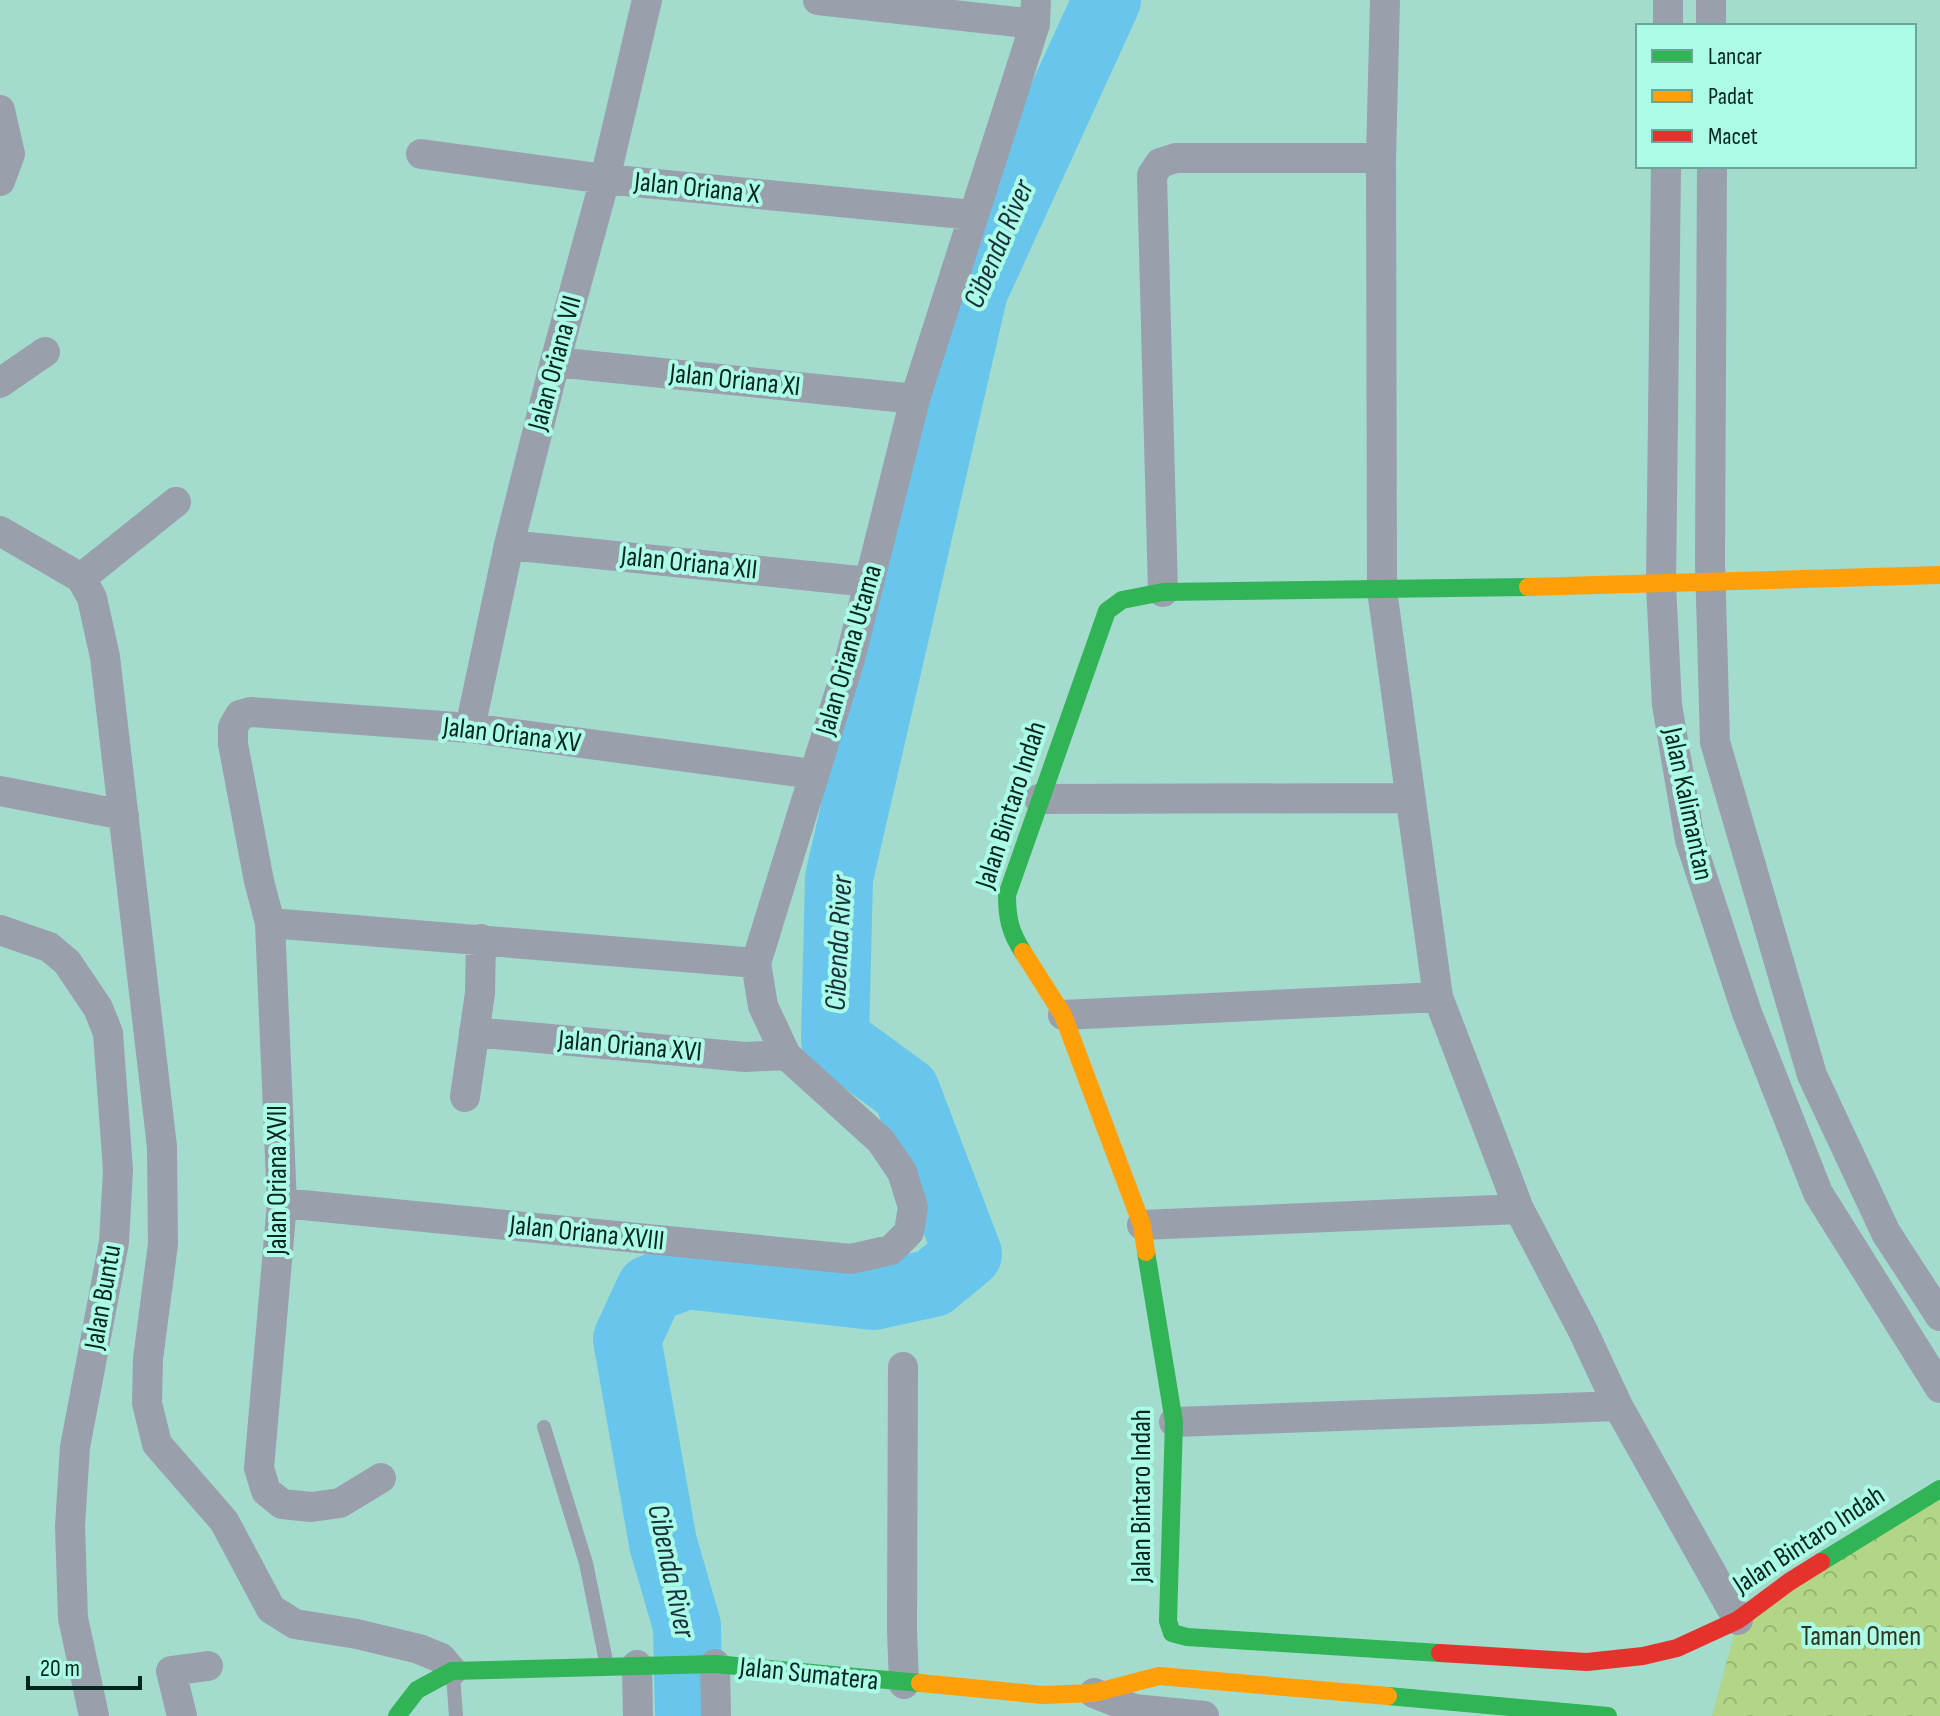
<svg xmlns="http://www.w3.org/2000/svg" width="1940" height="1716" font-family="'Sofia Sans Condensed',sans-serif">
<defs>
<pattern id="park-crowns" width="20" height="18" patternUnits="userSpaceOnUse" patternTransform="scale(2)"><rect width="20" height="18" fill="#b3d587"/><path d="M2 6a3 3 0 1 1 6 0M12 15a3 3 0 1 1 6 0" fill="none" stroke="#98b774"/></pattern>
</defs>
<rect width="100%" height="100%" fill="#a3dbcd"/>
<!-- park -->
<path fill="url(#park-crowns)" d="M1940 1490V1716H1712L1738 1620Z"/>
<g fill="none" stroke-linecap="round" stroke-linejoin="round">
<!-- river -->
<path stroke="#68c6ec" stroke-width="68" d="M689 1716 687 1626 663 1543 627 1339 650 1289 686 1275 873 1296 933 1283 968 1254 906 1091 835 1039 839 878 974 291 1107 0"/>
<!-- lane -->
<path stroke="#9a9fac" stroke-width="14" d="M544 1427 586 1563 606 1661
M453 1676 456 1716"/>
<!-- street -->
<path stroke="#9a9fac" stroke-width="30" d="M818 0 1035 24
M1385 0 1381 158 1382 590 1438 997 1519 1209 1583 1331 1618 1406 1738 1620
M1711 0V26
M1668 26V0
M0 110 10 154 0 181
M421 154 605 179 973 215
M1666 166 1661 585 1667 705 1690 840 1747 1013 1818 1193 1940 1388
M1712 166 1710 562 1715 742 1812 1075 1886 1233 1940 1316
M555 362 915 399
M0 383 45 352
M0 531 81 578 92 598 105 657 162 1147 163 1244 148 1359 147 1403 157 1444 224 1521 271 1609 295 1624 357 1634 419 1649 441 1658 452 1671
M509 545 869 582
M81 578 176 502
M1163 592 1152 175 1160 163 1176 158H1381
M470 728 509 545 555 362 605 179 647 0
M0 791 124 815
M1039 799 1409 798
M270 923 756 963
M0 930 49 947 67 962 98 1008 108 1033 118 1170 114 1242 75 1447 70 1526 73 1618 94 1716
M1063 1015 1438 997
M474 1032 745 1057 786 1055
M465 1097 480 993 481 939
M282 1203 851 1259 891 1250 909 1232 913 1207 902 1172 881 1141 786 1055 763 1006 756 963 850 659 915 399 1035 24 1036 0
M1142 1225 1519 1209
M903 1367 902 1630 904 1684
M1174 1422 1618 1406
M381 1478 340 1503 311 1507 282 1504 266 1491 259 1468 282 1203 270 923 259 881 233 744V727L240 715 251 712 470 728 813 774
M715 1664 716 1716
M637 1665 638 1716
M1094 1693 1134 1709 1204 1716
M182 1716 171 1671 208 1666"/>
<!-- fast -->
<path stroke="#30b455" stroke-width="18" d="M1023 952C1010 932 1007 918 1007 895L1107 611 1122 600 1163 592 1528 587
M1146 1252 1174 1422 1168 1621 1172 1633 1187 1637 1440 1653
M1821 1562 1940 1489
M1388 1696 1608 1716
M397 1716 417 1690 452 1671 715 1664 920 1683"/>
<!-- slow -->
<path stroke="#ff9f0a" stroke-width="18" d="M1528 587 1940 575
M1023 952 1063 1015 1142 1225 1146 1252
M920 1683 1043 1695 1094 1693 1159 1676 1388 1696"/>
<!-- jam -->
<path stroke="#e5322d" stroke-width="18" d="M1440 1653 1587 1662 1643 1656 1677 1648 1738 1620 1789 1582 1821 1562"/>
</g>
<g text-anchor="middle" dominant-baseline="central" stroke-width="8" stroke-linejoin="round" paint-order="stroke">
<!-- street labels -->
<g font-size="28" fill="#04261f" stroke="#acfbe6">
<text transform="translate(697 188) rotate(6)">Jalan Oriana X</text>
<text transform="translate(555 363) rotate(-75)">Jalan Oriana VII</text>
<text transform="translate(735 380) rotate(6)">Jalan Oriana XI</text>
<text transform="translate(689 563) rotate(6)">Jalan Oriana XII</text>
<text transform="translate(849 650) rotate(-74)">Jalan Oriana Utama</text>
<text transform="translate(512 735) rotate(7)">Jalan Oriana XV</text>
<text transform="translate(1688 804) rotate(78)">Jalan Kalimantan</text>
<text transform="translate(1011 805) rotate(-72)">Jalan Bintaro Indah</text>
<text transform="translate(630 1046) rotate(5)">Jalan Oriana XVI</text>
<text transform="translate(277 1180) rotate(-90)">Jalan Oriana XVII</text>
<text transform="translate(587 1233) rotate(6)">Jalan Oriana XVIII</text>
<text transform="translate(103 1297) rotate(-80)">Jalan Buntu</text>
<text transform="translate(1141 1496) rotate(-90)">Jalan Bintaro Indah</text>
<text transform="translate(1809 1540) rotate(-33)">Jalan Bintaro Indah</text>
<text transform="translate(809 1674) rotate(6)">Jalan Sumatera</text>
</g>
<!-- park labels -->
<g font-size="28" fill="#31351d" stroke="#acfbe6">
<text x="1861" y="1636">Taman Omen</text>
</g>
<!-- water labels -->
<g font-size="30" font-style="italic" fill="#19303e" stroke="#acfbe6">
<text transform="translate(999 244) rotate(-67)">Cibenda River</text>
<text transform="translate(839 943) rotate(-87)">Cibenda River</text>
<text transform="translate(671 1571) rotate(78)">Cibenda River</text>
</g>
</g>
<!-- legend -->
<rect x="1636" y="24" width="280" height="144" fill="#acfbe6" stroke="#69a696" stroke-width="2"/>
<rect x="1652" y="50" width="40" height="12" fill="#30b455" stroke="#69a696" stroke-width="2"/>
<text x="1708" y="64" font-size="24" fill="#04261f">Lancar</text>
<rect x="1652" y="90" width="40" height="12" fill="#ff9f0a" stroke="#69a696" stroke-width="2"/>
<text x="1708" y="104" font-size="24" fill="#04261f">Padat</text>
<rect x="1652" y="130" width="40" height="12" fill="#e5322d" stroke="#69a696" stroke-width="2"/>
<text x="1708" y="144" font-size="24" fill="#04261f">Macet</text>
<!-- scale -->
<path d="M28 1676v12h112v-12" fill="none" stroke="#04261f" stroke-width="4"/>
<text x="40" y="1676" font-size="24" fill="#04261f" stroke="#acfbe6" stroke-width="6" paint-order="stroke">20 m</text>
</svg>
